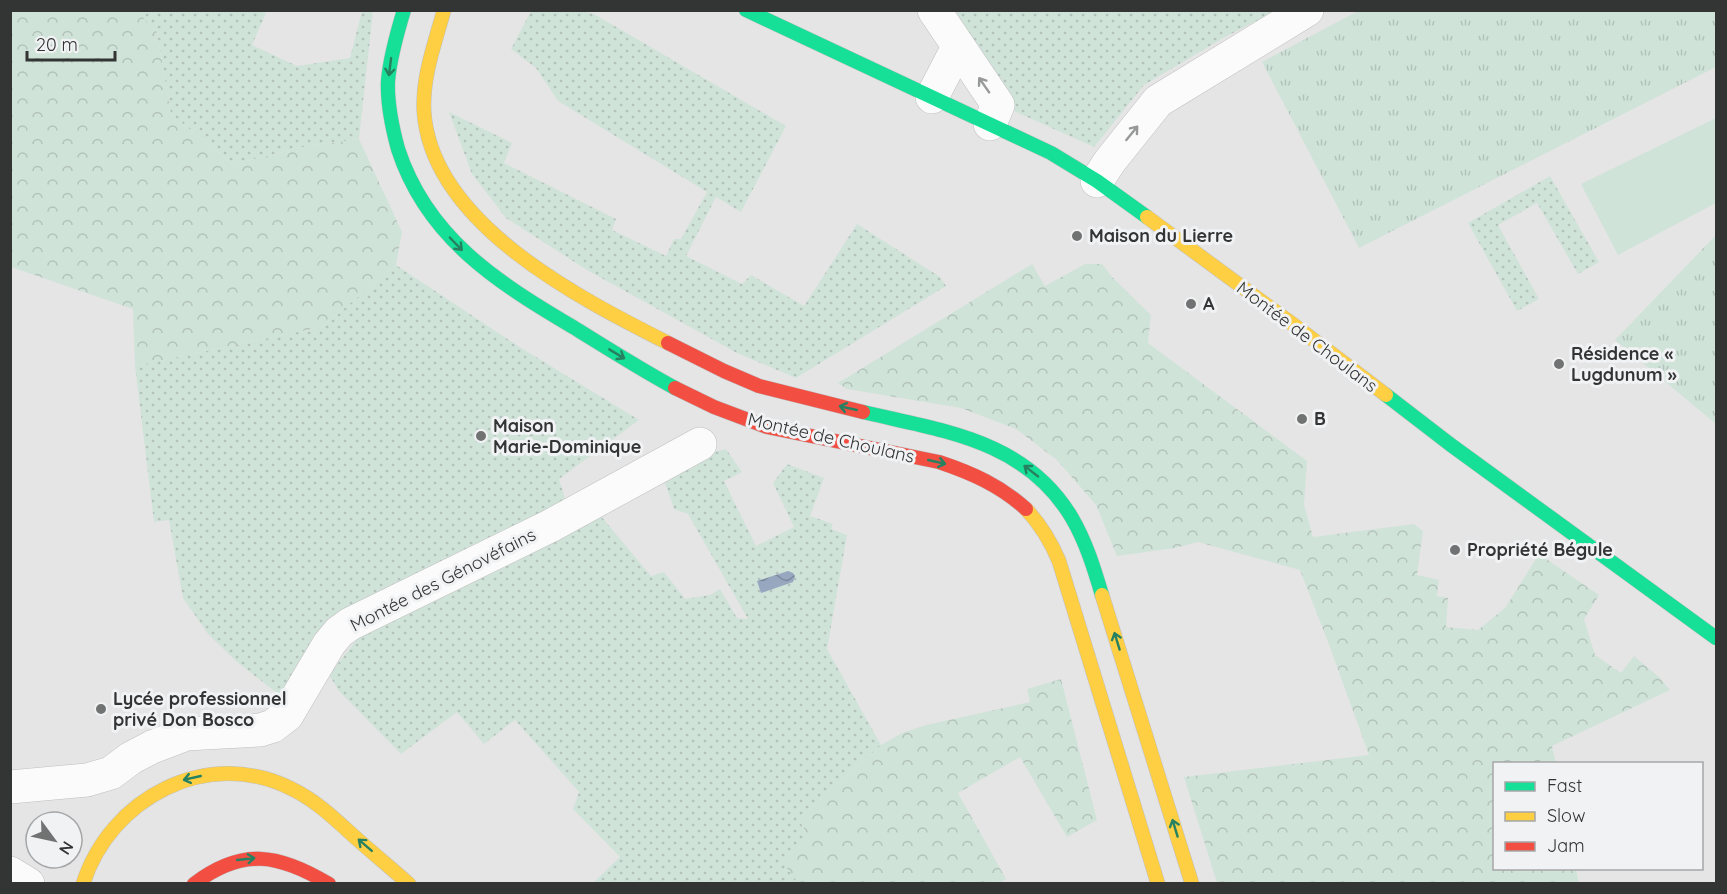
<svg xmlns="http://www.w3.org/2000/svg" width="1727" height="894" viewBox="0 0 1727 894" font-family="Quicksand,sans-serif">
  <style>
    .grass { fill: url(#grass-tufts) }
    .forest { fill: url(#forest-crowns) }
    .park { fill: #d0e3d9 }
    .garden { fill: url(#garden-dots) }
    .water { fill: url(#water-waves) }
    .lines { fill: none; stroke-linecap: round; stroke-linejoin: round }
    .street-casing { stroke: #bfbfc0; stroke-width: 34 }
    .fast-casing { stroke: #bfbfc0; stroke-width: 15 }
    .slow-casing { stroke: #bfbfc0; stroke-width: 15 }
    .jam-casing { stroke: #bfbfc0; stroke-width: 15 }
    .street { stroke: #fbfbfb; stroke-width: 33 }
    .fast { stroke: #16e098; stroke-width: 14 }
    .slow { stroke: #ffcf43; stroke-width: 14 }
    .jam { stroke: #f24e42; stroke-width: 14 }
    .oneway { stroke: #268161 }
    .oneway2 { stroke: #979898 }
    .poi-dot { fill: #717272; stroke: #f1f2f4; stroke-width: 2 }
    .labels { text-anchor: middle; stroke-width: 6; stroke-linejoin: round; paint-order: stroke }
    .poi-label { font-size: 18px; font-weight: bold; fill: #333434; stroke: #f1f2f4; text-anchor: start }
    .street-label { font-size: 18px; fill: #333434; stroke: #f1f2f4 }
  </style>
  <defs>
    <pattern id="grass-tufts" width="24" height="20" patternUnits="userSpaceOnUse" patternTransform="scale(1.5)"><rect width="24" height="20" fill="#d0e3d9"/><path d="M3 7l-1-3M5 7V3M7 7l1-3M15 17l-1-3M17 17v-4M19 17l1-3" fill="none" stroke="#b3c3bb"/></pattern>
    <pattern id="forest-crowns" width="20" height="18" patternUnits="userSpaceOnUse" patternTransform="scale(1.5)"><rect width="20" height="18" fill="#d0e3d9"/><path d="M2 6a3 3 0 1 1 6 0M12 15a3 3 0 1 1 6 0" fill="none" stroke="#b3c3bb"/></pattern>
    <pattern id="garden-dots" width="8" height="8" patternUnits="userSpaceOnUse" patternTransform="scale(1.5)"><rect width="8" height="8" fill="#d0e3d9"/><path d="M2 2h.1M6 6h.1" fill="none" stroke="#b3c3bb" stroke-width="1.8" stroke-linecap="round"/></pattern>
    <pattern id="water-waves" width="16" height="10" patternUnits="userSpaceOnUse" patternTransform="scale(1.5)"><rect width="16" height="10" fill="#97a7c0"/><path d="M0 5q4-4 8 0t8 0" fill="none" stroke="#7c899d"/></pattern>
  </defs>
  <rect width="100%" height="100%" fill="#e5e5e6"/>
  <g class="grass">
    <polygon points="1358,11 1716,11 1716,67 1359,248 1262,62"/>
    <polygon points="1716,235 1716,424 1615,340"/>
  </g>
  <g class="forest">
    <polygon points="11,11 137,11 157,32 171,114 233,164 307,146 359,139 402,232 396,265 322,327 135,366 133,309 11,267"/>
    <polygon points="1032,264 1045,286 1085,264 1102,264 1112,277 1151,315 1148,343 1307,461 1304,504 1313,537 1414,524 1423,531 1417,575 1439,580 1437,596 1448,598 1446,627 1478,630 1505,608 1539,554 1599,595 1584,619 1595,655 1621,673 1634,656 1659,677 1670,690 1552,746 1556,763 1494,764 1494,868 1576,869 1579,883 1217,883 1184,777 1369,755 1328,642 1300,570 1198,542 1175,548 1117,556 1096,505 1057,460 1016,429 961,408 847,389 838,383"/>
    <polygon points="1061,679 1097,820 1067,837 1020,757 958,793 1006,879 999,883 798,883 781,861 810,838 798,819 881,745 902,733 926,725 1030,702 1027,689"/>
  </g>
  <polygon class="park" points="1716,118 1716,203 1618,255 1581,184"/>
  <g class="garden">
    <polygon points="137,11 263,11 266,13 252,45 297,66 350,58 362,11 373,11 359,139 307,146 233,164 171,114 157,32"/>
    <polygon points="531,11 581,11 594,14 786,126 741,212 716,197 686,256 742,284 751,275 804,306 857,224 940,277 946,286 796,378 737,353 587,270 506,218 472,174 449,112 512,143 504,163 616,219 612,230 666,256 674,239 681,239 707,192 558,101 536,68 511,49"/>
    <polygon points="947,11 1276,11 1225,37 1144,85 1094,147 1005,107"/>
    <polygon points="1550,176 1599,262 1578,274 1537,203 1498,225 1539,299 1517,311 1468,223"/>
    <polygon points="396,265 518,346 639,420 559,479 567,505 438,568 281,696 237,662 208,634 183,598 169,520 154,522 135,366 322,327"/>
    <polygon points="726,449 742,472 724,481 756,546 794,527 773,483 787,464 824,478 810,516 833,524 831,529 847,535 827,649 881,745 798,819 810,838 782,861 798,883 593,883 620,857 573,809 579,792 515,720 484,744 457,712 401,754 339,691 329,675 362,633 600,515 651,576 664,572 685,599 710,595 720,589 737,618 748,619 688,514 674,509 664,480 700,455"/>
  </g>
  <polygon class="water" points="788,571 793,573 795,576 793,582 761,593 757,581"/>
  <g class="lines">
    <defs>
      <g id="street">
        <polyline points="934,10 998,105 990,124"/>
        <polyline points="932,97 958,47"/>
        <polyline points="1097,181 1110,161 1158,101 1307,10"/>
        <polyline points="10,787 87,780 111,773 131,758 152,747 186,734 260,730 273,726 287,715 329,644 339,632 350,624 550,526 700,444"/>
        <polyline points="10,873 28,884"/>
      </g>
      <g id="fast">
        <path d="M404,10C397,33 390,57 388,81C387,104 392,127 398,149C427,238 497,282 573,327C607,348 640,369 675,388"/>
        <polyline points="746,10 1051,153 1097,181 1147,217"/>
        <polyline points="1386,395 1451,445 1716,638"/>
        <path d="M863,412C943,431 1026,440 1072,518C1086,542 1094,568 1102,595"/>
      </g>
      <g id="slow">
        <path d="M444,10C435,43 422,77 424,112C432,224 581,299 668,343"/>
        <polyline points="1147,217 1302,331 1386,395"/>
        <path d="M1026,509C1040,524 1051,542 1059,561L1158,884"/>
        <polyline points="1102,595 1192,884"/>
        <path d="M83,884C110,798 208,746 292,789C317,801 337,821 357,839C374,854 392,869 409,884"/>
      </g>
      <g id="jam">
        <polyline points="668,343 724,371 759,386 863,412"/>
        <path d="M675,388L714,407L767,427L939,462C972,473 1001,486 1026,509"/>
        <path d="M194,884C243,847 279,854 329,884"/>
      </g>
    </defs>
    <use href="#street" class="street-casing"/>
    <use href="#fast" class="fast-casing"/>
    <use href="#slow" class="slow-casing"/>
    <use href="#jam" class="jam-casing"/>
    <use href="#street" class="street"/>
    <use href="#fast" class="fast"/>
    <use href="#slow" class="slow"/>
    <use href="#jam" class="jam"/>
  </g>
  <defs><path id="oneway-shaft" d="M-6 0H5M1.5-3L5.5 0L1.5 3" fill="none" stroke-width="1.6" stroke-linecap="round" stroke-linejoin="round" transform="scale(1.5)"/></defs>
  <g class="oneway">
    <use href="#oneway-shaft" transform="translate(390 67) rotate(97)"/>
    <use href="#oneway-shaft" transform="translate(456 244) rotate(46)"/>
    <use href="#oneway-shaft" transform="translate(617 354) rotate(31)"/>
    <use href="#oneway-shaft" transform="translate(848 408) rotate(-167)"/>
    <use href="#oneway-shaft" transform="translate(937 462) rotate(13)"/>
    <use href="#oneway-shaft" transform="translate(1031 471) rotate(-142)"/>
    <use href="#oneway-shaft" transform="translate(1117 641) rotate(-107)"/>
    <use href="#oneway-shaft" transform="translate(192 778) rotate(167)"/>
    <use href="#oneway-shaft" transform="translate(1175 828) rotate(-107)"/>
    <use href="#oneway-shaft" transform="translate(365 845) rotate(-139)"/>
    <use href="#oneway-shaft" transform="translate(246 859) rotate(-6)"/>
  </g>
  <g class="oneway2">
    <use href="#oneway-shaft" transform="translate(984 85) rotate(-125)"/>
    <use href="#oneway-shaft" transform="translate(1132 133) rotate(-51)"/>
  </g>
  <g class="poi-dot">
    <circle cx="1077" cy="236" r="6"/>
    <circle cx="1191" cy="304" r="6"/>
    <circle cx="1559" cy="364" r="6"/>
    <circle cx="1302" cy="419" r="6"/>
    <circle cx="481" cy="436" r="6"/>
    <circle cx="1455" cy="550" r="6"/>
    <circle cx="101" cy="709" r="6"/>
  </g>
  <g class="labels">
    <g class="poi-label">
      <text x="1089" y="242">Maison du Lierre</text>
      <text x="1203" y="310">A</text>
      <text x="1571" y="360">Résidence «<tspan x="1571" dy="21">Lugdunum »</tspan></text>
      <text x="1314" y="425">B</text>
      <text x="493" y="432">Maison<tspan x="493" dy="21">Marie-Dominique</tspan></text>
      <text x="1467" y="556">Propriété Bégule</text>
      <text x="113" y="705">Lycée professionnel<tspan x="113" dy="21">privé Don Bosco</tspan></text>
    </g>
    <g class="street-label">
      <text transform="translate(1307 337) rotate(37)" y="6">Montée de Choulans</text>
      <text transform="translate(831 438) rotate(13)" y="6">Montée de Choulans</text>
      <text transform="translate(443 580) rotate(-27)" y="6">Montée des Génovéfains</text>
    </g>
  </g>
  <rect width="1727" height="894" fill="none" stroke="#333434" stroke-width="24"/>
  <rect x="1493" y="762" width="210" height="108" fill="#f1f2f4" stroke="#a5a6a7" stroke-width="1.5"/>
  <rect x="1505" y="782" width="30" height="9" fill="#16e098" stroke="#a5a6a7" stroke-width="1.5"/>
  <text x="1547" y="792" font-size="18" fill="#333434">Fast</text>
  <rect x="1505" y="812" width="30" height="9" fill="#ffcf43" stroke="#a5a6a7" stroke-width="1.5"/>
  <text x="1547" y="822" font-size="18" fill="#333434">Slow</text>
  <rect x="1505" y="842" width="30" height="9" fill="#f24e42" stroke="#a5a6a7" stroke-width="1.5"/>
  <text x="1547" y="852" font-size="18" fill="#333434">Jam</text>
  <g transform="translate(54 840) rotate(123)"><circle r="28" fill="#f1f2f4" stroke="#a5a6a7" stroke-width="1.5"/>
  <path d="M0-4.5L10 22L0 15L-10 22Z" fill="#717272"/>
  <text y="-9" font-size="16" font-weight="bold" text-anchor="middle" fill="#333434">N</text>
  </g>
  <path d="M27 51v9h88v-9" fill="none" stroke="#333434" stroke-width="3"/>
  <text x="36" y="51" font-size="18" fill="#333434" stroke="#f1f2f4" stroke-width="4.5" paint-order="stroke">20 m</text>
</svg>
